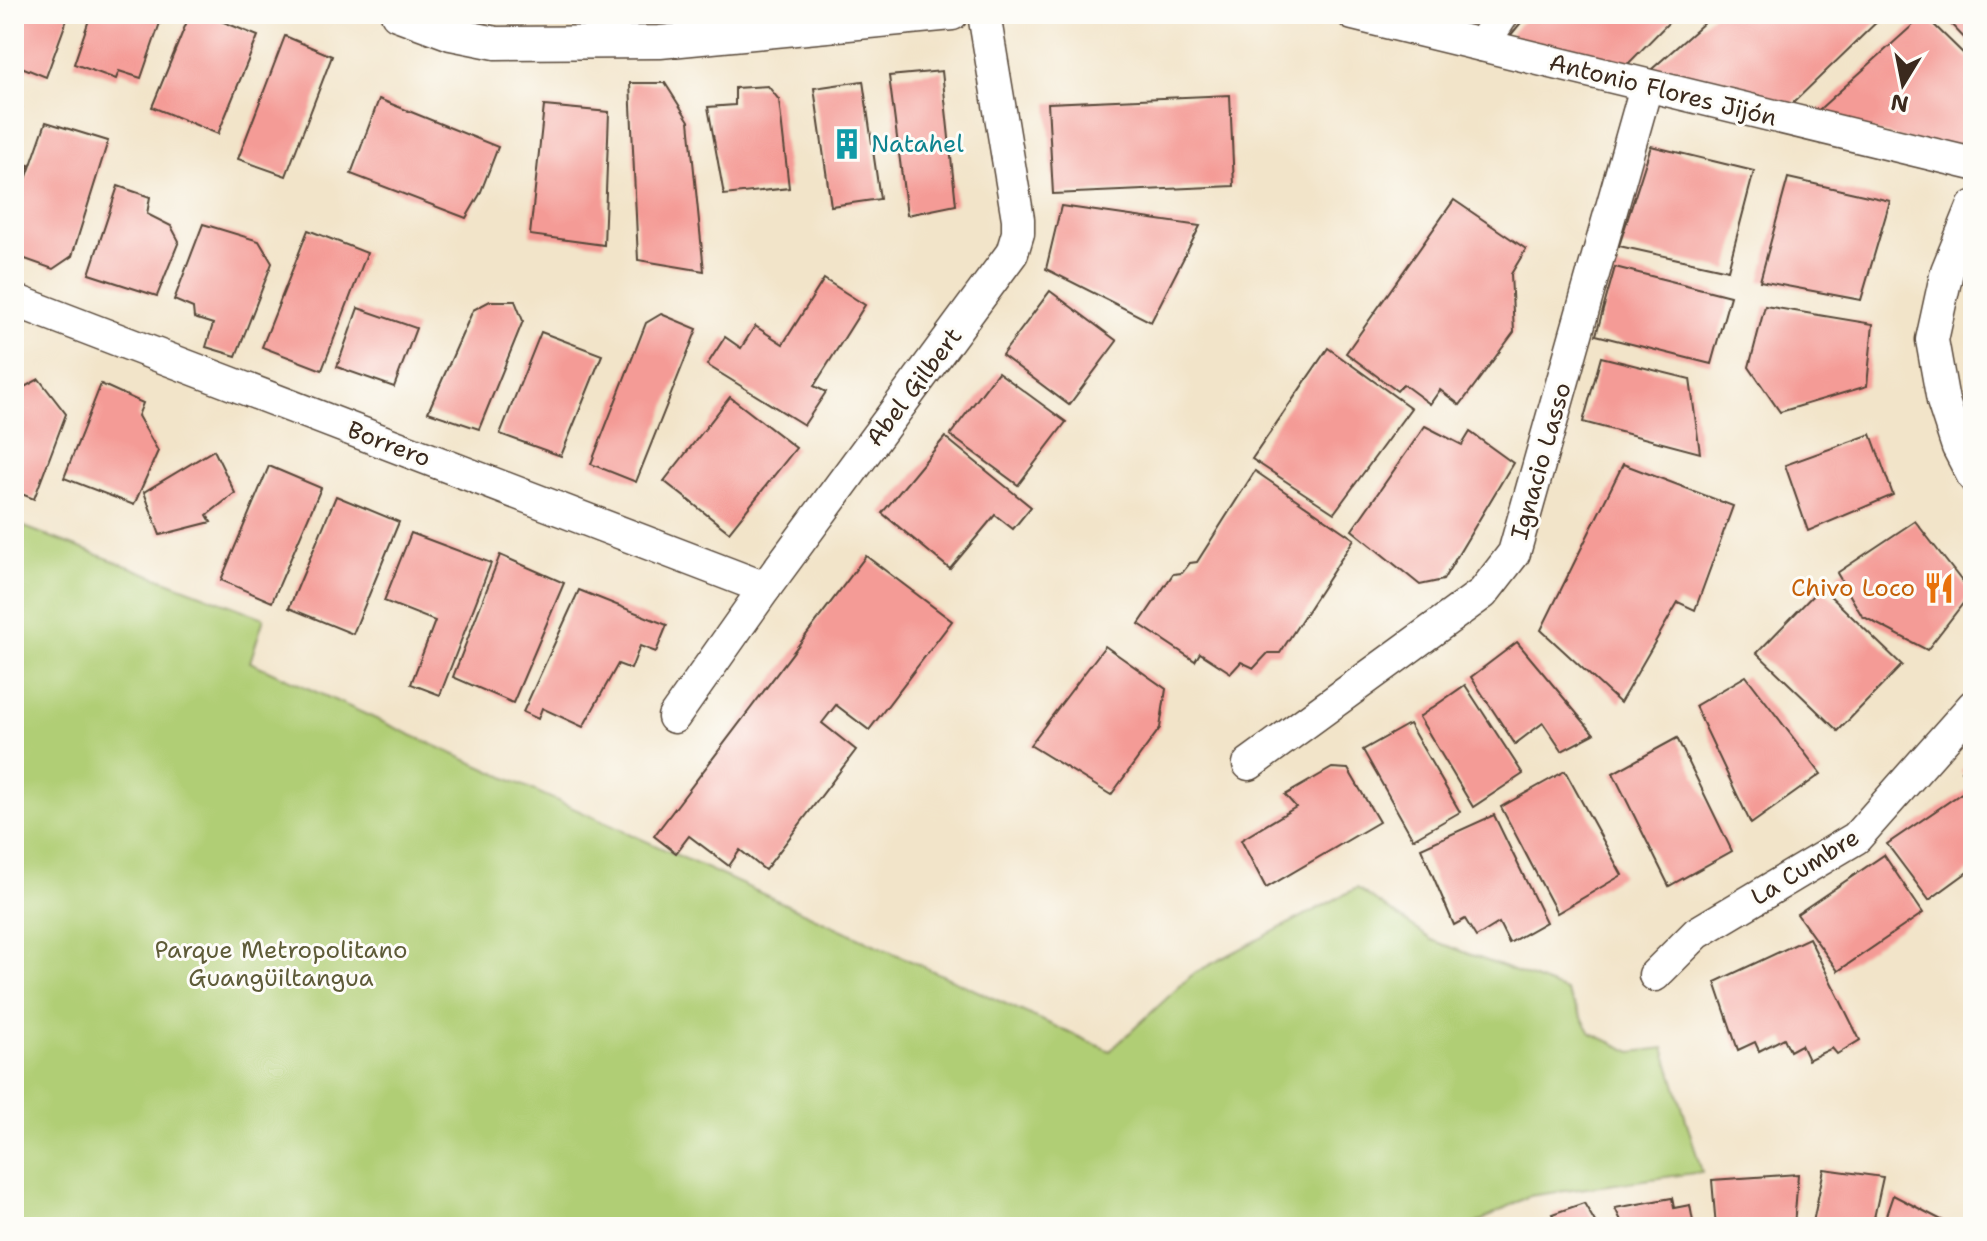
<svg xmlns="http://www.w3.org/2000/svg" width="1987" height="1241" viewBox="0 0 1987 1241" font-family="'Shantell Sans',sans-serif">
  <style>
    .green { fill: #b0ce75; stroke: #767c4a; stroke-width: 2 }
    .building { fill: #f49b96 }
    .lines { fill: none; stroke-linecap: round; stroke-linejoin: round }
    .street-casing { stroke: #564638; stroke-width: 35 }
    .street { stroke: #fff; stroke-width: 32 }
    .labels { text-anchor: middle; stroke-width: 6; stroke-linejoin: round; paint-order: stroke }
    .street-label { font-size: 24px; fill: #3b2a1e; stroke: #fdfcf7 }
    .culture-label { font-size: 24px; fill: #0d838f; stroke: #fdfcf7; text-anchor: start }
    .food-label { font-size: 24px; fill: #c56008; stroke: #fdfcf7; text-anchor: end }
    .park-label { font-size: 24px; fill: #5e5b38; stroke: #fdfcf7 }
  </style>
  <rect width="100%" height="100%" fill="#fdfcf7"/>
  <filter id="ink" filterUnits="userSpaceOnUse"><feTurbulence type="fractalNoise" baseFrequency=".0125" numOctaves="2"/><feDisplacementMap in="SourceGraphic" scale="16" xChannelSelector="R" yChannelSelector="G"/><feConvolveMatrix kernelMatrix="1 2 1 2 8 2 1 2 1" color-interpolation-filters="sRGB"/></filter>
  <filter id="wash" filterUnits="userSpaceOnUse"><feTurbulence type="fractalNoise" baseFrequency=".006" numOctaves="4" result="noise"/><feDisplacementMap in="SourceGraphic" scale="32" xChannelSelector="R" yChannelSelector="G"/><feGaussianBlur stdDeviation="1.8" result="paint"/><feColorMatrix in="noise" values="0 0 0 0 0 0 0 0 0 0 0 0 0 0 0 0 0 1.4 0 .05"/><feComposite in="paint" operator="in"/></filter>
  <g filter="url(#wash)">
    <rect width="100%" height="100%" fill="#f2e4c9"/>
    <polygon class="green" points="14,523 264,618 250,662 1110,1051 1194,973 1357,888 1432,940 1566,991 1591,1033 1632,1052 1664,1048 1702,1172 1529,1196 1469,1227 14,1227"/>
    <g id="blocks">
      <g class="building">
        <polygon points="14,14 69,14 46,77 14,64"/>
        <polygon points="91,14 163,14 141,78 119,71 116,79 74,64"/>
        <polygon points="190,14 204,14 258,36 218,134 152,107"/>
        <polygon points="1528,14 1677,14 1625,67 1510,36"/>
        <polygon points="1714,14 1885,14 1790,106 1643,77"/>
        <polygon points="1941,14 1973,14 1973,47"/>
        <polygon points="1924,15 1973,63 1973,146 1966,154 1812,116"/>
        <polygon points="285,36 332,56 286,176 238,159"/>
        <polygon points="942,71 956,205 907,215 889,76"/>
        <polygon points="863,81 880,199 831,206 814,88"/>
        <polygon points="630,83 665,83 689,121 704,271 638,260"/>
        <polygon points="768,86 779,100 789,188 724,195 708,107 735,105 735,88"/>
        <polygon points="1230,95 1234,186 1053,194 1048,103"/>
        <polygon points="379,99 498,147 480,194 466,218 351,174"/>
        <polygon points="14,105 22,108 15,133 14,133"/>
        <polygon points="544,106 609,112 604,245 530,235"/>
        <polygon points="46,122 108,141 72,256 53,269 14,255 14,214"/>
        <polygon points="1651,146 1754,171 1728,270 1619,246"/>
        <polygon points="14,160 29,165 14,205"/>
        <polygon points="1788,178 1890,201 1861,300 1760,281"/>
        <polygon points="118,186 150,197 147,214 171,226 179,241 157,296 89,274"/>
        <polygon points="1454,200 1526,249 1511,274 1514,332 1460,405 1440,390 1430,404 1403,384 1397,391 1346,353"/>
        <polygon points="1061,206 1200,226 1151,322 1046,269"/>
        <polygon points="203,224 259,241 272,263 236,356 206,347 213,324 194,318 193,308 174,300"/>
        <polygon points="308,230 367,253 322,370 262,347"/>
        <polygon points="1615,267 1730,296 1711,364 1596,335"/>
        <polygon points="824,279 865,305 814,386 826,392 804,425 707,365 725,337 741,348 755,326 783,344"/>
        <polygon points="1050,291 1117,341 1069,405 1002,355"/>
        <polygon points="490,301 515,301 523,321 479,429 428,412 473,310"/>
        <polygon points="1765,306 1873,324 1867,386 1780,412 1749,367"/>
        <polygon points="358,308 416,328 394,387 337,367"/>
        <polygon points="661,314 697,329 636,482 591,464 646,323"/>
        <polygon points="541,332 602,355 561,456 500,434"/>
        <polygon points="1328,348 1411,408 1334,513 1252,459"/>
        <polygon points="1601,357 1690,379 1700,453 1583,422"/>
        <polygon points="998,372 1066,422 1018,485 950,435"/>
        <polygon points="39,379 66,414 34,499 14,491 14,388 17,391"/>
        <polygon points="101,384 143,403 138,416 158,451 134,505 64,478"/>
        <polygon points="730,397 796,448 729,532 664,481"/>
        <polygon points="1425,426 1462,445 1470,432 1513,463 1443,580 1420,585 1352,530"/>
        <polygon points="1871,434 1893,495 1808,531 1785,465"/>
        <polygon points="945,437 1031,507 1013,529 995,515 950,569 882,513"/>
        <polygon points="214,450 235,493 207,515 211,522 160,535 144,492"/>
        <polygon points="1623,464 1733,506 1695,610 1678,602 1620,703 1541,630"/>
        <polygon points="269,466 321,488 272,602 221,580"/>
        <polygon points="1255,471 1354,539 1280,653 1268,653 1254,668 1241,662 1231,673 1200,653 1195,661 1139,624 1173,574 1182,573 1190,563 1197,562"/>
        <polygon points="336,496 399,522 353,634 289,608"/>
        <polygon points="1915,521 1971,593 1927,650 1862,616 1837,573"/>
        <polygon points="411,533 491,563 440,695 411,684 435,621 384,601"/>
        <polygon points="500,555 564,583 513,703 453,677"/>
        <polygon points="866,556 952,621 869,730 836,705 822,723 856,750 765,870 740,850 729,866 689,836 676,853 654,836"/>
        <polygon points="1821,587 1902,665 1838,731 1757,653"/>
        <polygon points="579,590 667,625 656,652 640,646 631,669 618,664 583,727 542,708 538,719 523,712"/>
        <polygon points="1517,642 1594,734 1562,751 1543,723 1515,744 1471,677"/>
        <polygon points="1105,646 1166,689 1160,728 1111,795 1030,745"/>
        <polygon points="1746,676 1821,774 1751,824 1695,706"/>
        <polygon points="1465,685 1523,774 1473,807 1419,717"/>
        <polygon points="1409,724 1460,812 1413,839 1363,750"/>
        <polygon points="1677,738 1732,851 1669,886 1613,773"/>
        <polygon points="1973,757 1973,781 1961,771"/>
        <polygon points="1332,768 1348,769 1379,822 1266,888 1241,840 1296,807 1285,795"/>
        <polygon points="1565,771 1622,875 1557,913 1501,807"/>
        <polygon points="1969,788 1973,791 1973,868 1929,900 1887,844"/>
        <polygon points="1494,815 1546,922 1509,943 1499,923 1476,937 1465,919 1454,925 1421,848"/>
        <polygon points="1884,855 1923,913 1838,971 1797,914"/>
        <polygon points="1809,938 1860,1040 1837,1054 1832,1048 1808,1060 1801,1045 1790,1051 1784,1038 1759,1051 1755,1042 1738,1050 1715,982"/>
        <polygon points="1824,1169 1883,1177 1872,1227 1812,1227"/>
        <polygon points="1798,1174 1794,1227 1716,1227 1712,1180"/>
        <polygon points="1893,1195 1955,1227 1882,1227"/>
        <polygon points="1672,1198 1674,1208 1690,1205 1694,1227 1624,1227 1615,1208"/>
        <polygon points="1584,1203 1598,1227 1560,1227 1552,1214"/>
      </g>
    </g>
  </g>
  <g filter="url(#ink)">
    <use href="#blocks" fill-opacity="0" stroke="#564638" stroke-width="2"/>
    <g class="lines">
      <defs>
        <g id="street">
          <polyline points="397,14 451,34 496,43 660,42 952,14"/>
          <polyline points="1353,14 1973,164"/>
          <polyline points="1482,45 1503,14"/>
          <polyline points="1973,207 1947,271 1932,340 1943,401 1958,447 1973,476"/>
          <polyline points="14,300 765,588"/>
          <polyline points="674,717 765,588 1012,253 1018,233 1018,219 984,14"/>
          <polyline points="1249,764 1483,593 1514,553 1646,87"/>
          <polyline points="1655,975 1697,933 1856,838 1973,706"/>
        </g>
      </defs>
      <use href="#street" class="street-casing"/>
      <use href="#street" class="street"/>
    </g>
  </g>
  <defs>
    <symbol id="building-bare" viewBox="-9 -9 18 18"><path d="M-4-6H4V6H1V3H-1V6H-4ZM-2.5-4.3h1.7v1.8h-1.7ZM.8-4.3h1.7v1.8H.8ZM-2.5-1h1.7V.8h-1.7ZM.8-1h1.7V.8H.8Z" fill="#0f9aa8" stroke="#fdfcf7" stroke-width="2.5" paint-order="stroke"/></symbol>
    <symbol id="restaurant-bare" viewBox="-9 -9 18 18"><path d="M-5-6h1v4h1v-4h1v4h1v-4h1v5L-1.5 .5V6h-2V.5L-5-1ZM5-6V6H3V1.5H1.5Q1.5-4 5-6Z" fill="#e8710a" stroke="#fdfcf7" stroke-width="2.5" paint-order="stroke"/></symbol>
  </defs>
  <g fill-rule="evenodd">
    <use href="#building-bare" x="825" y="122" width="44" height="44"/>
    <use href="#restaurant-bare" x="1917" y="566" width="44" height="44"/>
  </g>
  <g class="labels">
    <g class="street-label">
      <text transform="translate(1663 90) rotate(14)" y="8">Antonio Flores Jijón</text>
      <text transform="translate(914 387) rotate(-53)" y="8">Abel Gilbert</text>
      <text transform="translate(389 444) rotate(21)" y="8">Borrero</text>
      <text transform="translate(1541 461) rotate(-74)" y="8">Ignacio Lasso</text>
      <text transform="translate(1805 867) rotate(-32)" y="8">La Cumbre</text>
    </g>
    <g class="culture-label">
      <text x="871" y="152">Natahel</text>
    </g>
    <g class="food-label">
      <text x="1915" y="596">Chivo Loco</text>
    </g>
    <g class="park-label">
      <text x="281" y="958">Parque Metropolitano<tspan x="281" dy="28">Guangüiltangua</tspan></text>
    </g>
  </g>
  <rect width="1987" height="1241" fill="none" stroke="#fdfcf7" stroke-width="48"/>
  <g transform="translate(1903 84) rotate(190)" stroke="#fdfcf7" stroke-width="6" paint-order="stroke">
  <path d="M0-6L14 30L0 20L-14 30Z" fill="#3b2a1e"/>
  <text y="-12" font-size="22" font-weight="bold" text-anchor="middle" fill="#3b2a1e">N</text>
  </g>
</svg>
